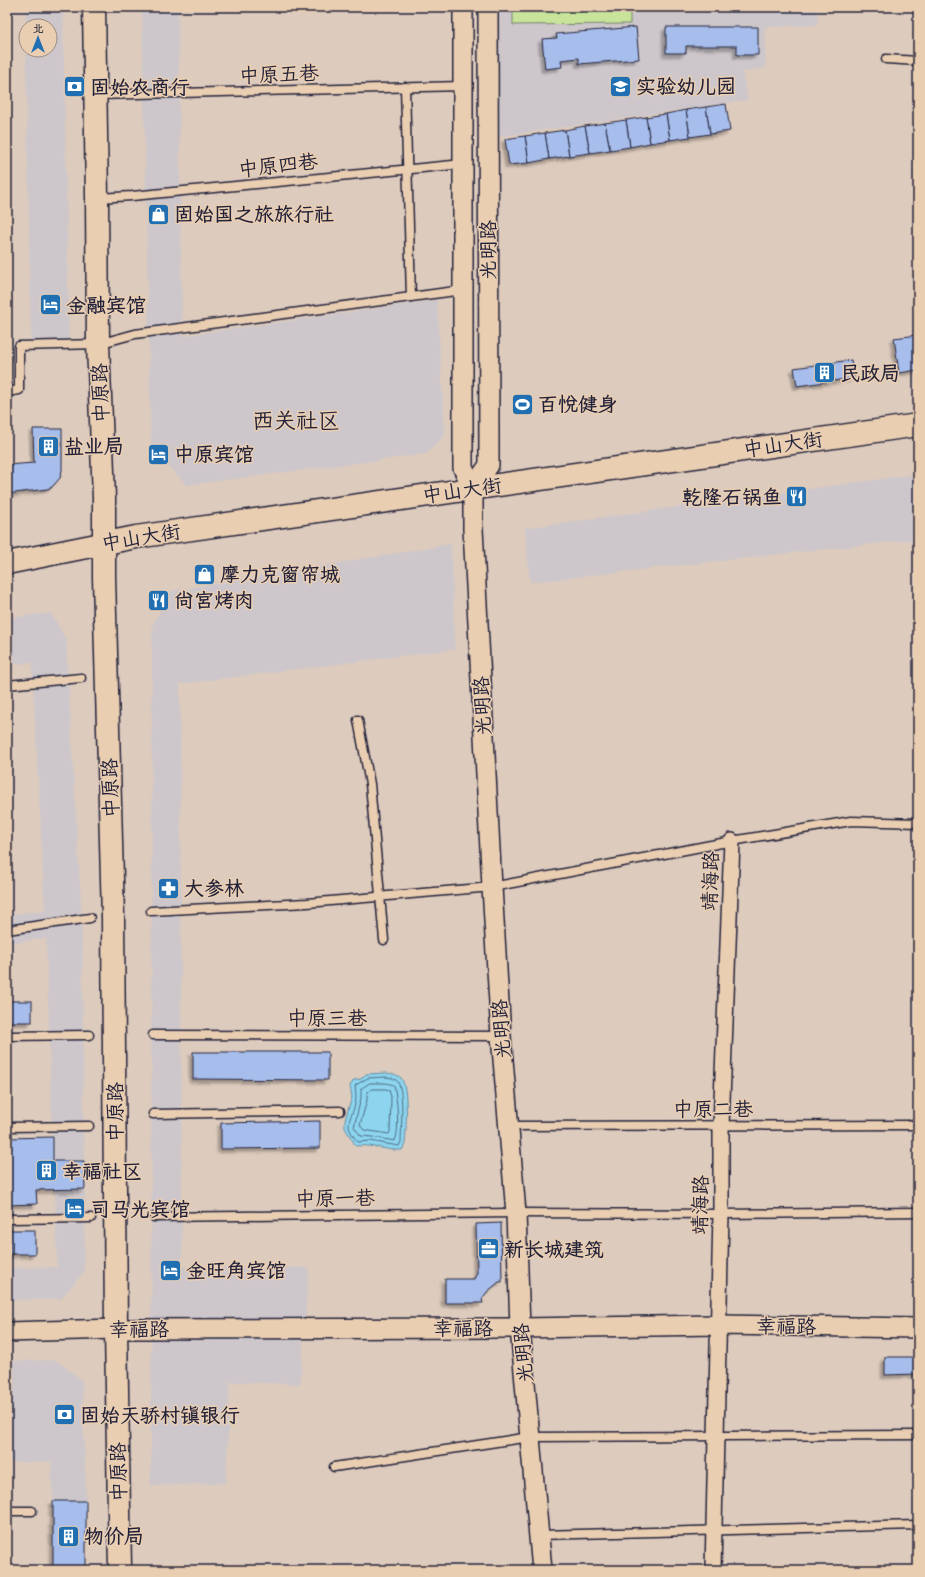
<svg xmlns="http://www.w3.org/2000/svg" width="925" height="1577" viewBox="0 0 925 1577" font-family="Caveat,'LXGW WenKai TC',sans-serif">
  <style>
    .built { fill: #cdc7cb }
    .green { fill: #c8e49b; stroke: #75836b }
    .water { fill: #8dd5ee; stroke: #628da6 }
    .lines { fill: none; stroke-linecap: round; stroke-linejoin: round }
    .shore { stroke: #4d6a83; stroke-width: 1 }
    .building { fill: #a7beec; stroke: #22223b; filter: url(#shadow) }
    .service-casing { stroke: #22223b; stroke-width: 11 }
    .minor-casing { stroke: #22223b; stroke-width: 18 }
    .tertiary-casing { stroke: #22223b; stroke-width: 22 }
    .secondary-casing { stroke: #22223b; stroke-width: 25 }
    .service { stroke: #eaceb1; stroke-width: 8 }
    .minor { stroke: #eaceb1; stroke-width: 15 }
    .tertiary { stroke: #eaceb1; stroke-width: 19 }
    .secondary { stroke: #eaceb1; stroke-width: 22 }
    .labels { text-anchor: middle; stroke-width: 3; stroke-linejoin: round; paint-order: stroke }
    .street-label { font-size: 20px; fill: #22223b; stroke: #eaceb1 }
    .poi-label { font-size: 20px; font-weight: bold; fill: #22223b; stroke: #eaceb1; text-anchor: start }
    .quarter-label { font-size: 22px; fill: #22223b; stroke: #eaceb1 }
  </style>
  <defs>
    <filter id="shadow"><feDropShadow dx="-3.5" dy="3.5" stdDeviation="1" flood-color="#0004"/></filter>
  </defs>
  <rect width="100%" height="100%" fill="#ddcbbd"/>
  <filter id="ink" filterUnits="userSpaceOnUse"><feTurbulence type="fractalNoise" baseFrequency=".025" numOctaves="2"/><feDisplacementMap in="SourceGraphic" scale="8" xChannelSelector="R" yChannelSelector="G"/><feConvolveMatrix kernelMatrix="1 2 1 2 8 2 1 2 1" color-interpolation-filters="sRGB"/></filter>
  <g filter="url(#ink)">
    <g class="built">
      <polygon points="26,7 63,7 69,341 31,342 26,50 50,50 50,26 26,26 26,36"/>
      <polygon points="142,7 178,7 182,336 437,300 445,435 426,454 187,485 151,449"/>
      <polygon points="496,7 817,7 818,25 765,27 766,68 742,72 748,100 496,137"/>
      <polygon points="918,474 918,539 530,582 525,528"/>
      <polygon points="451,544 455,649 180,684 182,1267 309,1268 300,1384 230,1382 226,1483 151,1486 152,626 171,591"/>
      <polygon points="51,613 66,639 82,919 84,1161 53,1161 46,938 7,944 7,915 45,910 32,662 7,666 7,618"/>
      <polygon points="85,1189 84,1272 61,1299 7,1300 7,1268 57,1267 55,1190"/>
      <polygon points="55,1360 82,1380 86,1501 53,1501 51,1462 7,1462 7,1361"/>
    </g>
    <polygon class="green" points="513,7 630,7 630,24 513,25"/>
    <path class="water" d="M386,1073C392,1074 397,1074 401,1078C409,1088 406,1130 405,1144L402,1150C387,1151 372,1144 356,1146L345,1128V1120L352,1097L350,1086L354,1080L361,1079L366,1074Z"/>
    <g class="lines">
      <g class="shore">
        <path d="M368,1078C376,1078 390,1075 396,1080C405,1086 401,1131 401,1142L399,1146L370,1141L358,1142C339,1121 356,1117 356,1096C356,1093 355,1089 355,1086Z"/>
        <path d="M370,1083H386L394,1085C397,1097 400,1130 395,1141L372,1137L361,1136L354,1127L361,1098V1089Z"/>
        <polygon points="372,1089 386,1089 389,1090 391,1097 390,1132 389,1134 364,1130 360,1125 367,1100 367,1093"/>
      </g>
    </g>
    <g class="building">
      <polygon points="636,27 639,59 579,64 579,58 561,60 562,67 545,69 542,39 557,38 556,34"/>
      <polygon points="666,27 758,27 758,55 737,55 737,46 686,46 686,53 666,53"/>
      <polygon points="726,104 730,131 710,134 706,107"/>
      <polygon points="706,107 710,134 690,137 686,110"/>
      <polygon points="686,110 690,137 670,140 666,114"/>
      <polygon points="666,114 670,140 650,143 646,117"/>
      <polygon points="646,117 650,143 630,147 626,120"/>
      <polygon points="626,120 630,147 610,150 605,123"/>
      <polygon points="605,123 610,150 590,153 585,126"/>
      <polygon points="585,126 590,153 569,156 565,130"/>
      <polygon points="565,130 569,156 549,159 545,133"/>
      <polygon points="545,133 549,159 529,163 525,136"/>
      <polygon points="525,136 529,163 509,165 505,139"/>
      <polygon points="918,335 918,370 899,373 894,338"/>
      <polygon points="851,360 854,378 797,386 794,368"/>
      <polygon points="33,429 62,429 62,470 60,478 52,487 47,489 7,494 7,465 34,463"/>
      <rect x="7" y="1001" width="25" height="21"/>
      <polygon points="193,1052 328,1052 328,1080 193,1079"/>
      <polygon points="320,1121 320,1148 221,1149 221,1123"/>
      <polygon points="53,1137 53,1161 84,1161 85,1189 36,1190 37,1204 7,1205 7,1138"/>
      <polygon points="501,1223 502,1282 499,1282 487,1292 482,1299 483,1303 445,1303 445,1279 474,1279 477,1273 476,1224"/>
      <rect x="7" y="1230" width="3" height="24"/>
      <rect x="10" y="1230" width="25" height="24"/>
      <polygon points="885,1357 918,1357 918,1374 885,1375"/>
      <rect x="53" y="1501" width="33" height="69"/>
    </g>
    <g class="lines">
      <defs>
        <g id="service">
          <polyline points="886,59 918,61"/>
          <polyline points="405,87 411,297"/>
          <polyline points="96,95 463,86"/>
          <polyline points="98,198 132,196 463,164"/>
          <polyline points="7,392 19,390 19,346 98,344 135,334 463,290"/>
          <polyline points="7,685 81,678"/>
          <polyline points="358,720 370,784 384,940"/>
          <polyline points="151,911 307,903 492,887 732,841 851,821 918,823"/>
          <polyline points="7,930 90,918"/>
          <polyline points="153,1035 501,1036"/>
          <polyline points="7,1036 89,1035"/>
          <polyline points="153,1114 340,1111"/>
          <polyline points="508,1126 918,1125"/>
          <polyline points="7,1127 89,1126"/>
          <polyline points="154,1217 516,1213 721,1214 918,1212"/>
          <polyline points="7,1219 91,1218"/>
          <polyline points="334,1467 530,1437 918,1435"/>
          <polyline points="7,1511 32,1511"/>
          <polyline points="539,1535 918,1525"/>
        </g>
        <polyline id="minor" points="713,1570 721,1214 721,1126 732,841"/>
        <g id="tertiary">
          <polyline points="463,7 463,468 473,488 473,529 492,887 501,1036 516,1213 520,1328 542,1570"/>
          <polyline points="473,488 489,465 488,7"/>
          <polyline points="7,1332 116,1329 520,1328 718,1325 918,1328"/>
        </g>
        <g id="secondary">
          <polyline points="94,7 97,198 98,344 104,498 104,577 113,917 116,1329 120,1570"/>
          <polyline points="7,563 136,537 918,425"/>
        </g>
      </defs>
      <use href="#service" class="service-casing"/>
      <use href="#minor" class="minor-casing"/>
      <use href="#tertiary" class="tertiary-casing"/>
      <use href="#secondary" class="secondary-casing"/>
      <use href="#service" class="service"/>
      <use href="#minor" class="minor"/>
      <use href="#tertiary" class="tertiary"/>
      <use href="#secondary" class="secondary"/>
    </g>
  </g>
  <defs>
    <symbol id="school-square" viewBox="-11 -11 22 22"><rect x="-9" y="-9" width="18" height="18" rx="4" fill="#1f6fb2" stroke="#eaceb1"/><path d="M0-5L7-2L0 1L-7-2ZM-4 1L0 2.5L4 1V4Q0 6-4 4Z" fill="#fff"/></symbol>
    <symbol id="bank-square" viewBox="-11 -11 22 22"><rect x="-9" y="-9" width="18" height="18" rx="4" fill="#1f6fb2" stroke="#eaceb1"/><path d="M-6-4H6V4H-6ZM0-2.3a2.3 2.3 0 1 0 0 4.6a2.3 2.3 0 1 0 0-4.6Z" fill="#fff"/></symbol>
    <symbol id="shop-square" viewBox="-11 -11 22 22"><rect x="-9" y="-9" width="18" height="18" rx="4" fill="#1f6fb2" stroke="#eaceb1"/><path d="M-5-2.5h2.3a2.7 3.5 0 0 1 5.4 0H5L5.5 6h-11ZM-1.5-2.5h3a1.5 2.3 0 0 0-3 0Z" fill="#fff"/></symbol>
    <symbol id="hotel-square" viewBox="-11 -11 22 22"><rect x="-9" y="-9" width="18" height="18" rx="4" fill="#1f6fb2" stroke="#eaceb1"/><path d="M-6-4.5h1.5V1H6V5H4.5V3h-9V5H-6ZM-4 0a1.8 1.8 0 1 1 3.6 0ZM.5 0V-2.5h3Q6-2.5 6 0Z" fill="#fff"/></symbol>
    <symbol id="building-square" viewBox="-11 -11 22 22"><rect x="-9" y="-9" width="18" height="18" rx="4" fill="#1f6fb2" stroke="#eaceb1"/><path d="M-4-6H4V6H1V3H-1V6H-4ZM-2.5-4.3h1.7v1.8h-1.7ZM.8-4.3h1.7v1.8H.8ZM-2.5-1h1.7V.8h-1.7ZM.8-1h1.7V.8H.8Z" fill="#fff"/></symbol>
    <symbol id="stadium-square" viewBox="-11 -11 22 22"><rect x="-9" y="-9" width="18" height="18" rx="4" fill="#1f6fb2" stroke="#eaceb1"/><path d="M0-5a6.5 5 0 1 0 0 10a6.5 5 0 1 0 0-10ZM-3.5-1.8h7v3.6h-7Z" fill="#fff"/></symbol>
    <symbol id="restaurant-square" viewBox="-11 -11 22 22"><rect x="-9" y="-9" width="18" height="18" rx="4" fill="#1f6fb2" stroke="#eaceb1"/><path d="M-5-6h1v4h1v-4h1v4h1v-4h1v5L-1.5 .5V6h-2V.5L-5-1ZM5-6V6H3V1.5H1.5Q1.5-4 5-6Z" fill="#fff"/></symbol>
    <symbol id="pharmacy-square" viewBox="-11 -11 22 22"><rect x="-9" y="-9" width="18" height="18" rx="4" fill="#1f6fb2" stroke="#eaceb1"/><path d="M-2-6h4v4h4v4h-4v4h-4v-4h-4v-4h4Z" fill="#fff"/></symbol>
    <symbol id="office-square" viewBox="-11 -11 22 22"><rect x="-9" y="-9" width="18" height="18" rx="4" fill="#1f6fb2" stroke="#eaceb1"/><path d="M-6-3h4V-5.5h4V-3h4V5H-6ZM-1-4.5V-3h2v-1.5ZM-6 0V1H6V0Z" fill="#fff"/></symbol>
  </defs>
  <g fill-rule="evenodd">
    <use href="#school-square" x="608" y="74" width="25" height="25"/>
    <use href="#bank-square" x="62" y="74" width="25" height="25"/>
    <use href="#shop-square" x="146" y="202" width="25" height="25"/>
    <use href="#hotel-square" x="38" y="292" width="25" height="25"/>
    <use href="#building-square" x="812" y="360" width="25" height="25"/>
    <use href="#stadium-square" x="510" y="392" width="25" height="25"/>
    <use href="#building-square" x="36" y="434" width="25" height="25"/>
    <use href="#hotel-square" x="146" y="442" width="25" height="25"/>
    <use href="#restaurant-square" x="784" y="484" width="25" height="25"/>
    <use href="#shop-square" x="192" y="562" width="25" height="25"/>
    <use href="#restaurant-square" x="146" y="588" width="25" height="25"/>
    <use href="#pharmacy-square" x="156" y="876" width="25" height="25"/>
    <use href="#building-square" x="34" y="1158" width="25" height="25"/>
    <use href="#hotel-square" x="62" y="1196" width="25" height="25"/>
    <use href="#office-square" x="476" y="1236" width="25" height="25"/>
    <use href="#hotel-square" x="158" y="1258" width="25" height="25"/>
    <use href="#bank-square" x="52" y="1402" width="25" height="25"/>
    <use href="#building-square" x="56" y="1524" width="25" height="25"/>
  </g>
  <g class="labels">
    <g class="street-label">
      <text transform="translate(279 74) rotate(-2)" y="7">中原五巷</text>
      <text transform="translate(278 165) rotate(-6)" y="7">中原四巷</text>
      <text transform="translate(488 250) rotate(-90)" y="7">光明路</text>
      <text transform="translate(100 393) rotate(-92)" y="7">中原路</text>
      <text transform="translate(783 444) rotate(-8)" y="7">中山大街</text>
      <text transform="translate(462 490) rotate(-8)" y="7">中山大街</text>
      <text transform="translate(141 537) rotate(-9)" y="7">中山大街</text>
      <text transform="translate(482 706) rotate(-93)" y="7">光明路</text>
      <text transform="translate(110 788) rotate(-92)" y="7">中原路</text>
      <text transform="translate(710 881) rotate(-88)" y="7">靖海路</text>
      <text x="327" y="1025">中原三巷</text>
      <text transform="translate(501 1029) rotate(-94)" y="7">光明路</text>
      <text x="713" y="1116">中原二巷</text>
      <text transform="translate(115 1112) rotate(-90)" y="7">中原路</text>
      <text transform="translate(335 1198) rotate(-1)" y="7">中原一巷</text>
      <text transform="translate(700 1205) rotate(-89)" y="7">靖海路</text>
      <text transform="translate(786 1326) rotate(1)" y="7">幸福路</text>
      <text x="463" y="1335">幸福路</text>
      <text x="139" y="1336">幸福路</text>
      <text transform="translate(523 1353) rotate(-95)" y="7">光明路</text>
      <text transform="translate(118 1472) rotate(-91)" y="7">中原路</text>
    </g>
    <g class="poi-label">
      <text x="636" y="93">实验幼儿园</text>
      <text x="90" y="94">固始农商行</text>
      <text x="174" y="221">固始国之旅旅行社</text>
      <text x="66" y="312">金融宾馆</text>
      <text x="840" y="380">民政局</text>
      <text x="538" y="411">百悦健身</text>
      <text x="64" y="453">盐业局</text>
      <text x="174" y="461">中原宾馆</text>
      <text x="782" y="504" text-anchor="end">乾隆石锅鱼</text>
      <text x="220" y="581">摩力克窗帘城</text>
      <text x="174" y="607">尚宫烤肉</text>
      <text x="184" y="895">大参林</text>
      <text x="62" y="1178">幸福社区</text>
      <text x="90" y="1216">司马光宾馆</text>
      <text x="504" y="1256">新长城建筑</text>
      <text x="186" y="1277">金旺角宾馆</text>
      <text x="80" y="1422">固始天骄村镇银行</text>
      <text x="84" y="1543">物价局</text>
    </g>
    <g class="quarter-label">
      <text x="296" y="428">西关社区</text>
    </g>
  </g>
  <rect width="925" height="1577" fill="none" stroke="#eaceb1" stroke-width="24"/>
  <rect x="12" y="12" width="901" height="1553" fill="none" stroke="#22223b" stroke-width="1.5" filter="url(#ink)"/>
  <g transform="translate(38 38)"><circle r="19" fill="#eaceb1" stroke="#9a8982"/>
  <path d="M0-3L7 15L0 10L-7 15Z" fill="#1f6fb2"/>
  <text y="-6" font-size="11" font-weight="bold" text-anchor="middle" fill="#22223b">北</text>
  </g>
</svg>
